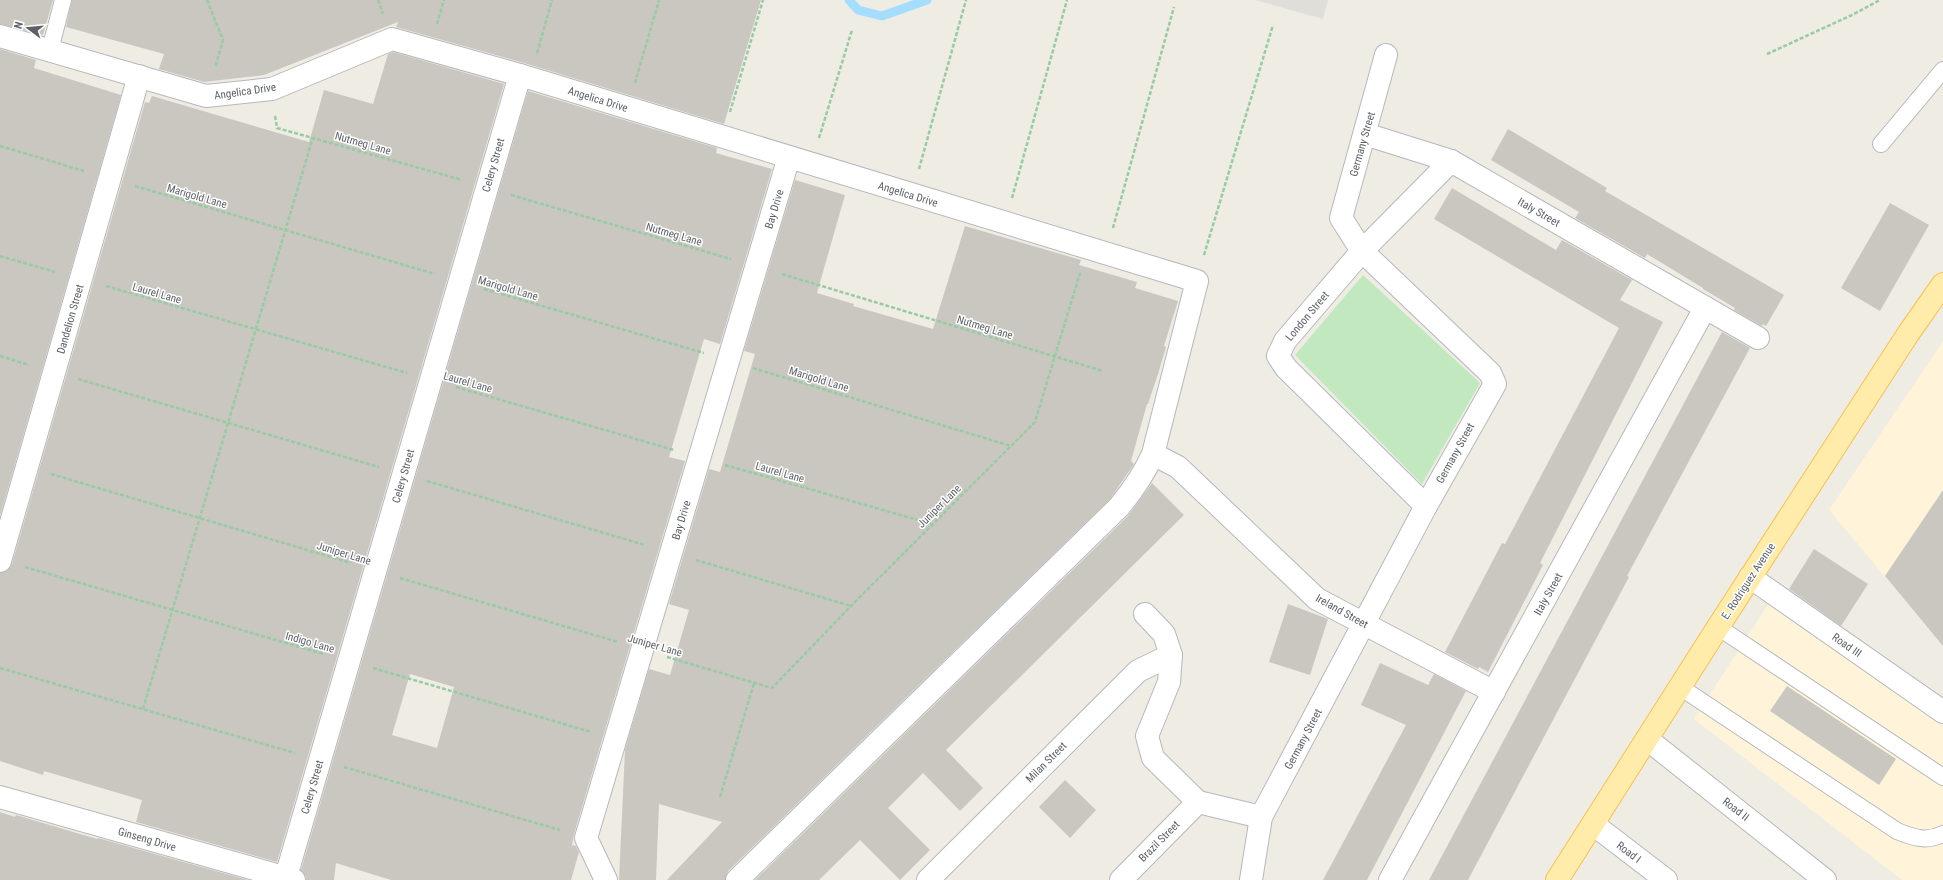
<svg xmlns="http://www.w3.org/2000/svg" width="1943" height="880" viewBox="0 0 1943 880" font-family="'Roboto Condensed',sans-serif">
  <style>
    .commercial { fill: #fff4da }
    .industrial { fill: #e0ded9 }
    .green { fill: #c2e8c0 }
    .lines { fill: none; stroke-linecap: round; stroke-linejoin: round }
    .stream { stroke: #a5ddff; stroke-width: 9 }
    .building { fill: #cac7c1; fill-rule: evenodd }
    .lane-casing { stroke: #b5b8bc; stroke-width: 18 }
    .street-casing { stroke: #b5b8bc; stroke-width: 24 }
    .primary-casing { stroke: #f8c055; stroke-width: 24 }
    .path { stroke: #98caa3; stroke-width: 2.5; stroke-dasharray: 4 2; stroke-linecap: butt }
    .lane { stroke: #fff; stroke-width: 16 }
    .street { stroke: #fff; stroke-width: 22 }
    .primary { stroke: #ffecaa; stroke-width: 22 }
    .labels { text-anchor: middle; stroke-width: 3; stroke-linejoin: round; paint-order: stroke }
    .street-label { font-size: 11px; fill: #5c6166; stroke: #fff }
  </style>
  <rect width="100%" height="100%" fill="#efece4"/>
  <g class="commercial">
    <polygon points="1943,341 1943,646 1829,510"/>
    <polygon points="1769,603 1943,723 1943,880 1902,880 1694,719"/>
  </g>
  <polygon class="industrial" points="1255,0 1328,0 1323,19"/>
  <polygon class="green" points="1363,275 1480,383 1422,484 1295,355"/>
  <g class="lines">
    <polyline class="stream" points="849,0 858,10 882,16 927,0"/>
  </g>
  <g class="building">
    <polygon points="0,0 53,0 43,35 0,24"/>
    <polygon points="72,0 761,0 724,124 524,63 396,27 398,22 264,75 204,82 159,69 164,54 66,27"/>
    <polygon points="0,49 36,60 34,68 121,95 0,516"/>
    <polygon points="393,52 504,84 277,862 136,822 142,800 44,771 43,775 0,761 0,573 8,570 12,564 145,102 149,103 152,96 309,142 324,90 373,104 388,54"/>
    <path d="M528,91L717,148L716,153L772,169L720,344L704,339L669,457L685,461L574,834L572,845L576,846L579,852L571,880H391L336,863L334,880H306V877L301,870ZM410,674L454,687L437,748L392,735Z"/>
    <polygon points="1508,129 1607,188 1605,191 1784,295 1766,326 1763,324 1762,326 1734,310 1735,308 1703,289 1703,288 1647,254 1645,258 1575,218 1579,212 1491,160"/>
    <polygon points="795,180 845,195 817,293 854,304 853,306 933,329 965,226 1081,260 1079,265 1137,282 1135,288 1178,301 1164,346 1166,347 1158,374 1148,404 1147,404 1131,461 1134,464 1110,499 728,871 725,880 667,880 722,822 659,804 656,880 619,880 625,750 649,669 670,675 689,610 669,604 709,469 720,472 755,354 744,351"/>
    <polygon points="1452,188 1556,250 1562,240 1632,280 1620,300 1663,322 1540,563 1543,565 1488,672 1479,667 1478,669 1445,652 1502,543 1505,544 1619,328 1434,219"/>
    <polygon points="1890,203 1929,225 1880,311 1841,288"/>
    <polygon points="1722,332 1750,348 1627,576 1629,577 1468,880 1429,880"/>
    <polygon points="1152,483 1184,515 946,750 983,788 960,811 923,773 888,808 930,850 900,880 860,840 819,880 755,880 1128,516"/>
    <polygon points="1943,490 1943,646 1885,576"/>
    <polygon points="1814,549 1868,584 1841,626 1789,589"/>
    <polygon points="1288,604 1328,619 1310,675 1269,662"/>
    <polygon points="1380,663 1428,685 1434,674 1466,691 1367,880 1323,880 1406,725 1361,705"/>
    <polygon points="1787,686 1896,759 1879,785 1770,711"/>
    <polygon points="1065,780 1096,810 1070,838 1039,807"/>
    <polygon points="0,812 15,817 16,815 97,839 98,838 248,880 0,880"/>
  </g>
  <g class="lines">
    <defs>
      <g id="lane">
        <polyline points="50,50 63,0"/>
        <polyline points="1881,144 1943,70"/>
        <polyline points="1718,627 1943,777"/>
        <path d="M1680,687L1897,831C1914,838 1927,842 1943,834"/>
      </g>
      <g id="street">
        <path d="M0,36L206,96L272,89L392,39L520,75L1197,281L1153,454C1144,474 1133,490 1119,507L737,880"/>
        <polyline points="1365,134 1451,161 1758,338"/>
        <polyline points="1153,454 1178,467 1317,599 1494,692"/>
        <polyline points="1426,506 1286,368 1278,356 1285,341 1362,251 1451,161"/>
        <polyline points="0,561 139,76"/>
        <polyline points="1750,577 1943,712"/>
        <polyline points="1145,614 1164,634 1171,655 1169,682 1147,736 1153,758 1198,802 1261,817"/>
        <polyline points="1647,739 1825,880"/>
        <polyline points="0,797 294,880"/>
        <polyline points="1593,824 1666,880"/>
        <polyline points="285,880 520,75"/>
        <polyline points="606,880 586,838 789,157"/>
        <polyline points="928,880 1138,671 1171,655"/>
        <polyline points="1121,880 1198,802"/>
        <polyline points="1251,880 1261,817 1426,506 1495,384 1490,373 1362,251 1341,218 1386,55"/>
        <polyline points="1390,880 1705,308"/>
      </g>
      <polyline id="primary" points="1557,880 1718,627 1908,334 1943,284"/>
    </defs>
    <use href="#lane" class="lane-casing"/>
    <use href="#street" class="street-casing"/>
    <use href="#primary" class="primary-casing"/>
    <g class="path">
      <polyline points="207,0 223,40 215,68"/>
      <polyline points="378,0 383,14"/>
      <polyline points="437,24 444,0"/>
      <polyline points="537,53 552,0"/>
      <polyline points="1767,54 1852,15 1880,0"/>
      <polyline points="635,83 659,0"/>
      <polyline points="730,112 763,0"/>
      <polyline points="275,116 277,128 462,180"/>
      <polyline points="819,138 852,30"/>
      <polyline points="0,146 84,171"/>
      <polyline points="919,169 966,0"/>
      <polyline points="135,186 435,274"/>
      <polyline points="511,195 731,259"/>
      <polyline points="1012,198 1067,0"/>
      <polyline points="1113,228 1174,7"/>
      <polyline points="1204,255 1273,25"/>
      <polyline points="0,256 55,272"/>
      <polyline points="782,274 1103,371"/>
      <polyline points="106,286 407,373"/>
      <polyline points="484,289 704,353"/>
      <polyline points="0,356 29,365"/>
      <polyline points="753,368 1011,446"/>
      <polyline points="78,379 379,467"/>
      <polyline points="456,387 674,450"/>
      <polyline points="725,465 932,524"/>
      <polyline points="51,474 351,563"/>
      <polyline points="427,481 645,545"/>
      <polyline points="696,560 851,606"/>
      <polyline points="25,567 324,654"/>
      <polyline points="400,578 618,642"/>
      <polyline points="667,657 772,688 851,606 1035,422 1080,273"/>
      <polyline points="0,668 295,753"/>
      <polyline points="373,668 591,732"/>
      <polyline points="143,709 313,137"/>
      <polyline points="344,767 560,830"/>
      <polyline points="720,797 754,683"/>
    </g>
    <use href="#lane" class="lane"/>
    <use href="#street" class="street"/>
    <use href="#primary" class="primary"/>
  </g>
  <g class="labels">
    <g class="street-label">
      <text transform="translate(245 91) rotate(-8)" y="4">Angelica Drive</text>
      <text transform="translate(598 99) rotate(17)" y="4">Angelica Drive</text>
      <text transform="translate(363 143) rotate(16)" y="4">Nutmeg Lane</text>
      <text transform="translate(1362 144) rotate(-74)" y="4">Germany Street</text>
      <text transform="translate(493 165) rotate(-74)" y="4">Celery Street</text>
      <text transform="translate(908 194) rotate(17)" y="4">Angelica Drive</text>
      <text transform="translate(197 196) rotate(16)" y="4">Marigold Lane</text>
      <text transform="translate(774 209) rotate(-73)" y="4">Bay Drive</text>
      <text transform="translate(1539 212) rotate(30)" y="4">Italy Street</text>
      <text transform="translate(674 234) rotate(16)" y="4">Nutmeg Lane</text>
      <text transform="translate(508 288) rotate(16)" y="4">Marigold Lane</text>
      <text transform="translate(157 293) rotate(16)" y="4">Laurel Lane</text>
      <text transform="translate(1307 316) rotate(-50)" y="4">London Street</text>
      <text transform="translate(70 319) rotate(-74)" y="4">Dandelion Street</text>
      <text transform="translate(985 327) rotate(17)" y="4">Nutmeg Lane</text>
      <text transform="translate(819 379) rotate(17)" y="4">Marigold Lane</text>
      <text transform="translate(468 382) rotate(16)" y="4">Laurel Lane</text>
      <text transform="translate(1455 453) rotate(-61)" y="4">Germany Street</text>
      <text transform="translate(780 472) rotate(16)" y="4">Laurel Lane</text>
      <text transform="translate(403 476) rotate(-74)" y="4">Celery Street</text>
      <text transform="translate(939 506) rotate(-45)" y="4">Juniper Lane</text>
      <text transform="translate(681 520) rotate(-73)" y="4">Bay Drive</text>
      <text transform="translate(344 553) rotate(17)" y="4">Juniper Lane</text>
      <text transform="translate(1748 581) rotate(-57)" y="4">E. Rodriguez Avenue</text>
      <text transform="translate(1548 594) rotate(-61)" y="4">Italy Street</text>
      <text transform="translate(1342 611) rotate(29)" y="4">Ireland Street</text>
      <text transform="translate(310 642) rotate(16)" y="4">Indigo Lane</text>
      <text transform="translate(655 645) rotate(16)" y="4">Juniper Lane</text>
      <text transform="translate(1847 645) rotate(35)" y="4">Road III</text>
      <text transform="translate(1303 739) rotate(-62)" y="4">Germany Street</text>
      <text transform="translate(1046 762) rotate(-45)" y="4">Milan Street</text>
      <text transform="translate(312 787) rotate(-74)" y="4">Celery Street</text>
      <text transform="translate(1736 809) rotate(38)" y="4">Road II</text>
      <text transform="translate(147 839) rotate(16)" y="4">Ginseng Drive</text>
      <text transform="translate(1159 841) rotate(-45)" y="4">Brazil Street</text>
      <text transform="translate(1629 852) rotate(37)" y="4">Road I</text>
    </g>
  </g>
  <g transform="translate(28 28) rotate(286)" stroke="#ffffff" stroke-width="3" paint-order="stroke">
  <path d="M0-3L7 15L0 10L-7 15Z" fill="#5c6166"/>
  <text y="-6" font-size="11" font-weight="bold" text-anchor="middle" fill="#5c6166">N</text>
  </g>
</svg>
